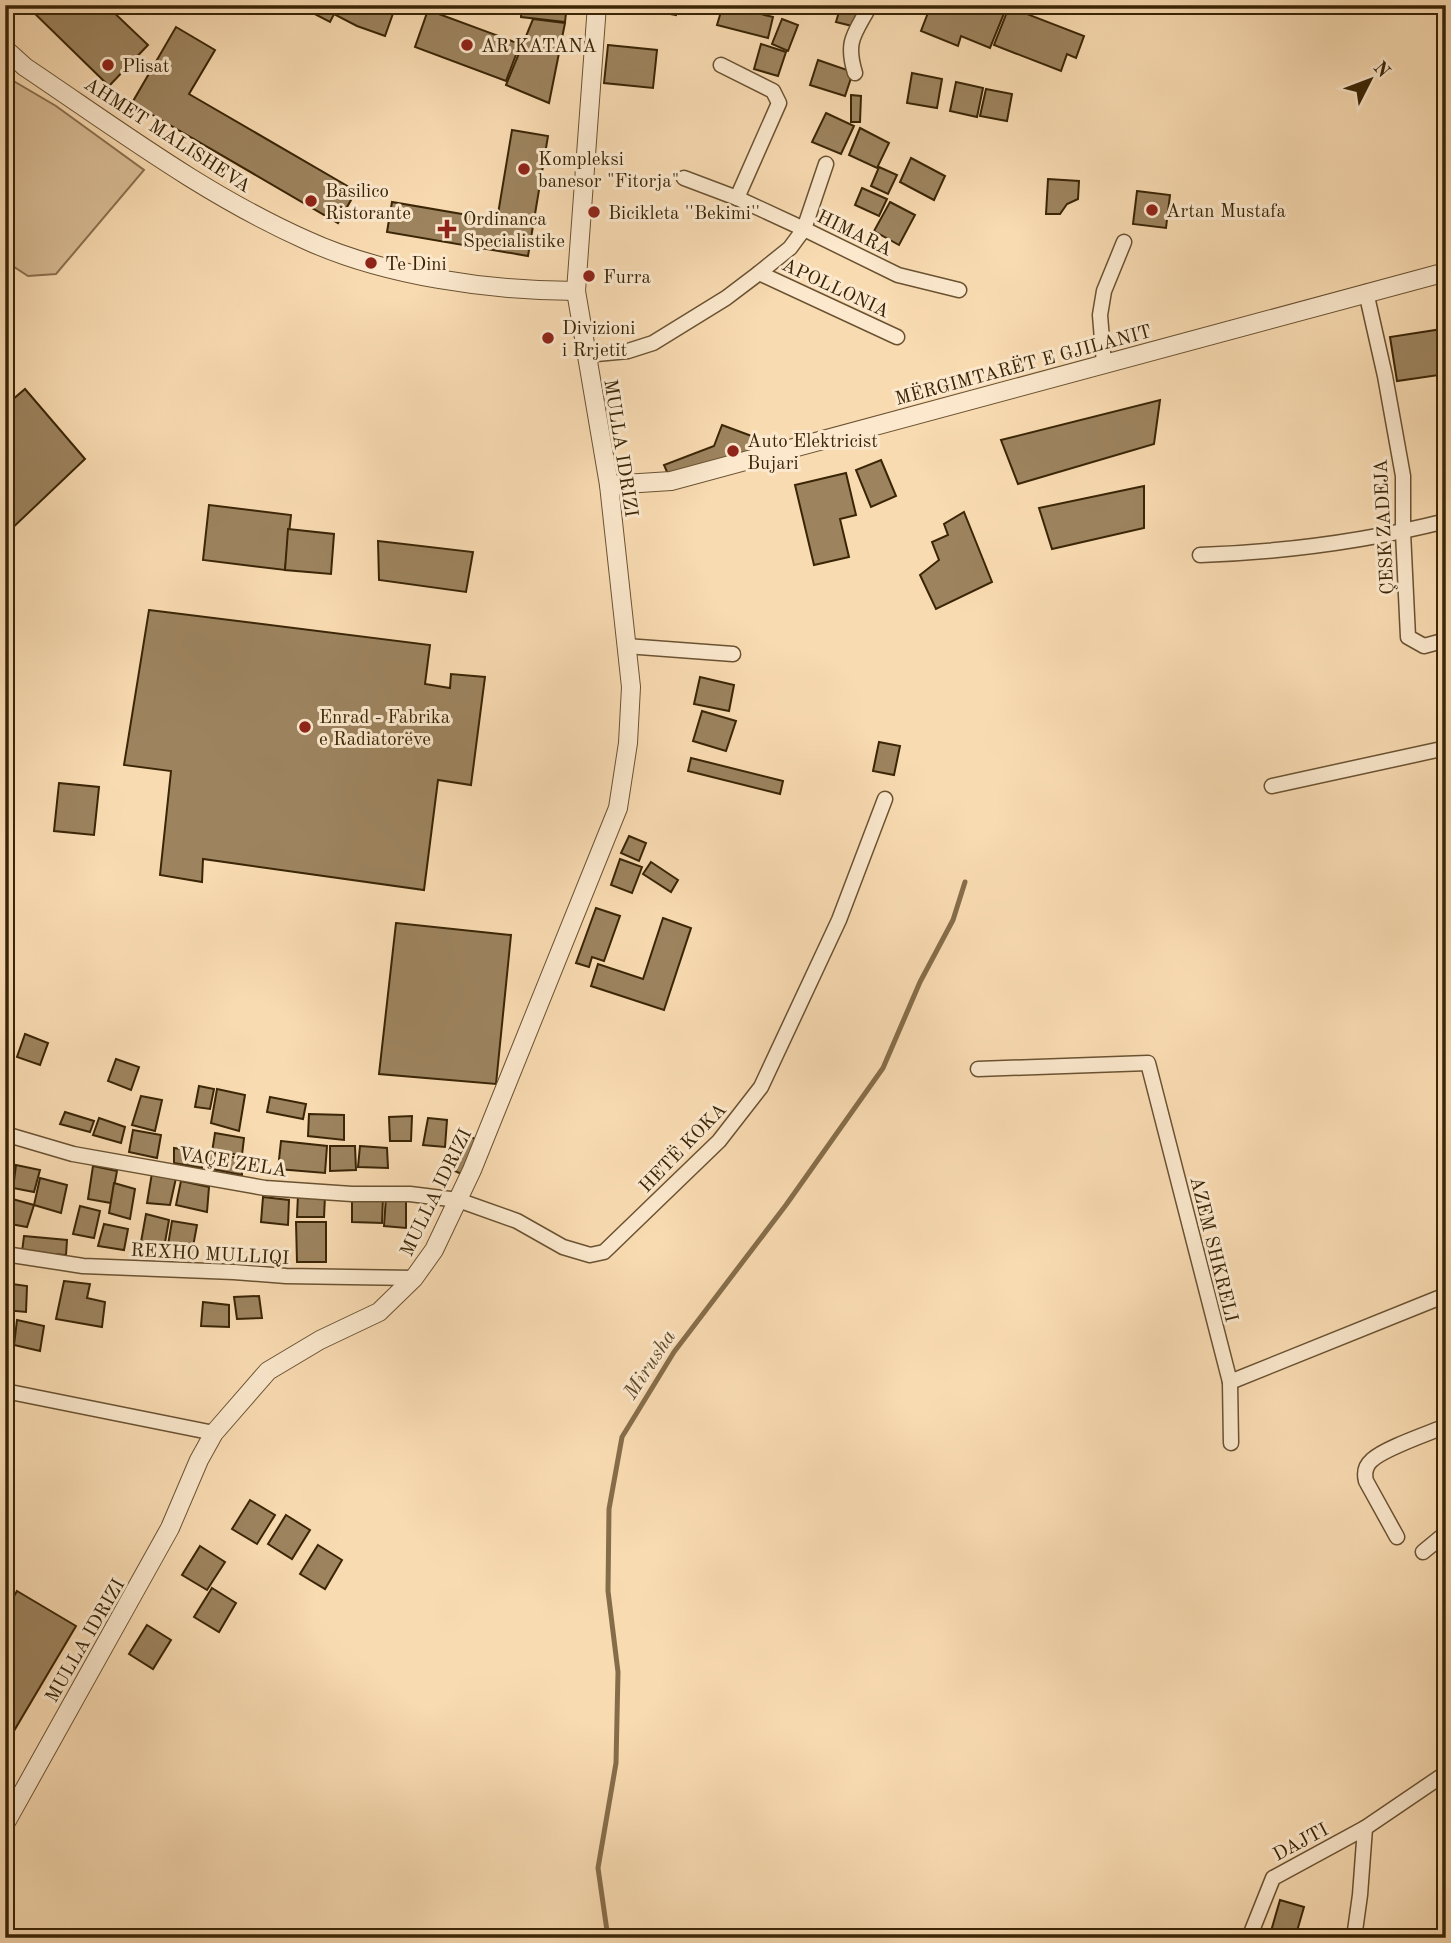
<svg xmlns="http://www.w3.org/2000/svg" width="1451" height="1943" viewBox="0 0 1451 1943" font-family="'Old Standard TT',serif">
  <style>
    .green { fill: #d9bc95; stroke: #8a704e; stroke-width: 2 }
    .lines { fill: none; stroke-linecap: round; stroke-linejoin: round }
    .stream { stroke: #866d4a; stroke-width: 5 }
    .building { fill: #9d845f; stroke: #3a2506; stroke-width: 2 }
    .minor-casing { stroke: #6a5231; stroke-width: 17 }
    .tertiary-casing { stroke: #6a5231; stroke-width: 20 }
    .minor { stroke: #fbe8cd; stroke-width: 14 }
    .tertiary { stroke: #fbe8cd; stroke-width: 18 }
    .poi-dot { fill: #8f2418; stroke: #fbe8cd; stroke-width: 2.5 }
    .labels { text-anchor: middle; stroke-width: 6; stroke-linejoin: round; paint-order: stroke }
    .poi-label { font-size: 19px; fill: #3a2506; stroke: #fbe8cd; text-anchor: start }
    .street-label { font-size: 19px; fill: #3a2506; stroke: #fbe8cd }
    .water-label { font-size: 21px; font-style: italic; fill: #604928; stroke: #fbe8cd }
  </style>
  <rect width="100%" height="100%" fill="#f9dbb2"/>
  <filter id="stains"><feTurbulence type="fractalNoise" baseFrequency=".00286" numOctaves="4"/><feColorMatrix values="0 0 0 0 .2 0 0 0 0 .09 0 0 0 0 .02 0 0 0 .5 -.17"/></filter>
  <radialGradient id="worn" r=".72"><stop offset=".6" stop-color="#630" stop-opacity="0"/><stop offset="1" stop-color="#630" stop-opacity=".3"/></radialGradient>
  <polygon class="green" points="5,76 56,106 144,170 56,274 28,276 5,261"/>
  <g class="lines">
    <polyline class="stream" points="608,1938 598,1868 616,1763 618,1672 608,1591 609,1509 622,1437 674,1352 786,1205 883,1068 920,982 953,920 965,882"/>
  </g>
  <g class="building">
    <polygon points="26,5 106,5 148,45 109,86"/>
    <polygon points="304,5 396,5 385,36 357,26 334,14 330,22 303,8"/>
    <polygon points="522,5 567,5 565,22 521,17"/>
    <polygon points="655,5 678,5 676,15 654,11"/>
    <polygon points="723,5 773,17 768,38 717,25"/>
    <polygon points="841,5 862,5 856,27 836,22"/>
    <polygon points="931,5 1006,5 1007,6 990,48 961,36 958,46 921,31"/>
    <polygon points="1009,7 1084,36 1076,58 1067,54 1061,71 994,45"/>
    <polygon points="428,10 520,44 506,81 415,47"/>
    <polygon points="533,19 565,23 549,103 506,85"/>
    <polygon points="782,19 798,25 788,51 772,44"/>
    <polygon points="176,27 215,50 189,94 356,191 338,223 132,103"/>
    <polygon points="761,44 786,52 778,76 754,69"/>
    <polygon points="608,45 657,50 653,88 604,83"/>
    <polygon points="818,60 853,72 845,96 810,85"/>
    <polygon points="912,73 942,79 937,108 907,103"/>
    <polygon points="956,82 983,88 977,117 950,111"/>
    <polygon points="986,89 1012,94 1007,121 980,116"/>
    <polygon points="851,95 861,96 860,122 851,122"/>
    <polygon points="826,113 854,126 841,154 812,142"/>
    <polygon points="860,128 889,143 877,168 849,155"/>
    <polygon points="512,130 548,136 528,256 387,232 392,202 497,220"/>
    <polygon points="911,158 945,176 934,200 900,182"/>
    <polygon points="879,167 897,175 888,194 871,186"/>
    <polygon points="1048,179 1079,181 1078,199 1067,204 1060,214 1046,214"/>
    <polygon points="862,188 887,199 879,216 855,205"/>
    <polygon points="1137,191 1170,195 1166,228 1133,224"/>
    <polygon points="890,202 915,215 899,245 874,231"/>
    <polygon points="1442,329 1446,374 1397,381 1390,337"/>
    <polygon points="25,389 85,459 5,535 5,406"/>
    <polygon points="1160,400 1154,444 1018,484 1001,440"/>
    <polygon points="722,425 765,441 765,455 671,481 664,465 714,446"/>
    <polygon points="881,460 896,496 871,507 856,470"/>
    <polygon points="846,473 856,515 840,519 849,557 814,565 795,485"/>
    <polygon points="1144,486 1144,528 1052,549 1039,508"/>
    <polygon points="209,505 291,515 285,570 203,560"/>
    <polygon points="964,512 992,582 936,609 920,575 939,560 932,542 948,535 944,524"/>
    <polygon points="288,529 334,534 331,574 285,570"/>
    <polygon points="378,541 473,552 466,592 379,580"/>
    <polygon points="149,610 430,645 425,684 450,688 451,674 485,677 471,785 438,780 424,890 203,859 202,882 160,875 171,771 124,765"/>
    <polygon points="700,677 734,685 729,711 694,704"/>
    <polygon points="702,711 736,721 726,751 693,741"/>
    <polygon points="879,742 900,746 894,775 873,771"/>
    <polygon points="691,758 783,781 780,794 688,771"/>
    <polygon points="59,783 99,787 94,835 54,831"/>
    <polygon points="629,836 646,843 639,861 621,853"/>
    <polygon points="620,859 642,867 632,893 611,885"/>
    <polygon points="651,862 678,880 671,892 643,874"/>
    <polygon points="596,908 620,916 604,961 592,957 589,967 576,963"/>
    <polygon points="663,918 691,928 664,1010 591,986 598,964 643,979"/>
    <polygon points="396,923 511,935 496,1084 379,1074"/>
    <polygon points="25,1034 48,1043 40,1065 17,1057"/>
    <polygon points="116,1059 139,1067 131,1090 108,1081"/>
    <polygon points="199,1086 214,1089 210,1109 195,1107"/>
    <polygon points="217,1089 245,1095 239,1131 211,1123"/>
    <polygon points="141,1096 162,1100 155,1131 132,1125"/>
    <polygon points="270,1097 306,1104 303,1119 267,1112"/>
    <polygon points="65,1112 94,1121 90,1132 60,1124"/>
    <polygon points="309,1114 344,1115 344,1140 308,1136"/>
    <polygon points="412,1116 411,1141 390,1141 389,1117"/>
    <polygon points="99,1118 125,1127 121,1143 93,1135"/>
    <polygon points="428,1118 447,1120 445,1147 423,1145"/>
    <polygon points="133,1130 161,1135 157,1158 129,1152"/>
    <polygon points="457,1130 481,1142 465,1176 441,1164"/>
    <polygon points="215,1133 244,1138 242,1155 212,1152"/>
    <polygon points="281,1141 327,1146 325,1173 278,1169"/>
    <polygon points="330,1146 355,1146 356,1170 330,1171"/>
    <polygon points="360,1146 387,1148 388,1168 358,1167"/>
    <polygon points="174,1148 201,1152 202,1168 174,1163"/>
    <polygon points="207,1154 241,1158 242,1175 206,1168"/>
    <polygon points="16,1165 40,1170 34,1192 13,1188"/>
    <polygon points="93,1166 117,1171 111,1203 88,1199"/>
    <polygon points="152,1173 176,1178 170,1205 147,1203"/>
    <polygon points="40,1178 67,1185 61,1213 34,1205"/>
    <polygon points="181,1181 209,1187 207,1212 176,1205"/>
    <polygon points="114,1183 135,1189 130,1219 109,1213"/>
    <polygon points="298,1195 325,1196 324,1217 297,1217"/>
    <polygon points="352,1196 383,1198 382,1223 352,1222"/>
    <polygon points="5,1197 34,1205 27,1227 5,1223"/>
    <polygon points="263,1197 289,1200 288,1225 261,1222"/>
    <polygon points="386,1197 406,1198 406,1228 384,1226"/>
    <polygon points="80,1206 100,1211 94,1238 73,1234"/>
    <polygon points="146,1214 169,1220 164,1248 141,1242"/>
    <polygon points="172,1221 197,1225 192,1252 168,1245"/>
    <polygon points="296,1222 326,1222 326,1262 297,1262"/>
    <polygon points="104,1224 128,1229 124,1250 98,1246"/>
    <polygon points="24,1236 67,1240 66,1255 22,1252"/>
    <polygon points="64,1281 90,1284 87,1298 105,1302 102,1327 56,1319"/>
    <polygon points="5,1283 27,1286 26,1312 5,1310"/>
    <polygon points="259,1296 262,1318 237,1319 234,1297"/>
    <polygon points="203,1302 229,1305 229,1327 201,1326"/>
    <polygon points="17,1320 44,1326 40,1351 14,1345"/>
    <polygon points="250,1500 275,1515 257,1544 232,1529"/>
    <polygon points="286,1515 310,1530 292,1559 268,1544"/>
    <polygon points="318,1545 342,1560 325,1589 300,1574"/>
    <polygon points="200,1546 225,1562 207,1590 182,1575"/>
    <polygon points="212,1588 236,1603 219,1632 194,1617"/>
    <polygon points="17,1591 76,1626 5,1746 5,1612"/>
    <polygon points="147,1625 171,1640 153,1669 129,1654"/>
    <polygon points="1280,1900 1304,1907 1295,1938 1269,1938"/>
  </g>
  <g class="lines">
    <defs>
      <g id="minor">
        <polyline points="721,65 773,91 779,103 737,198"/>
        <path d="M855,73C845,40 855,34 870,5"/>
        <polyline points="684,178 737,198 804,229 898,275 959,290"/>
        <polyline points="759,273 897,337"/>
        <polyline points="1366,292 1385,376 1403,476 1403,532 1408,637 1424,646 1446,640"/>
        <polyline points="586,355 628,351 653,343 726,298 759,273 790,248 804,229 826,164"/>
        <polyline points="1104,364 1100,315 1104,291 1124,242"/>
        <path d="M1200,555C1286,552 1363,542 1446,521"/>
        <polyline points="626,646 733,654"/>
        <polyline points="1272,786 1446,748"/>
        <polyline points="978,1069 1148,1063 1230,1382 1446,1295"/>
        <polyline points="5,1134 73,1154 265,1188 352,1194 410,1194 458,1200 517,1221 563,1247 590,1255 604,1252 719,1141 761,1087 839,920 885,799"/>
        <polyline points="5,1254 83,1266 234,1272 286,1276 414,1278"/>
        <polyline points="1230,1382 1231,1443"/>
        <polyline points="5,1391 214,1433"/>
        <path d="M1397,1537L1366,1481C1364,1473 1365,1466 1372,1460C1385,1448 1427,1434 1446,1426"/>
        <polyline points="1423,1552 1446,1533"/>
        <polyline points="5,1792 20,1798"/>
        <polyline points="1249,1938 1273,1878 1365,1828 1446,1773"/>
        <polyline points="1354,1938 1360,1895 1365,1828"/>
      </g>
      <g id="tertiary">
        <path d="M5,49L25,67C116,128 205,195 306,240C384,276 491,291 576,291"/>
        <polyline points="609,485 671,481 1446,272"/>
        <polyline points="5,1824 170,1528 199,1460 214,1433 268,1371 320,1340 379,1312 414,1278 434,1250 472,1170 618,808 628,743 631,687 609,485 576,291 597,5"/>
      </g>
    </defs>
    <use href="#minor" class="minor-casing"/>
    <use href="#tertiary" class="tertiary-casing"/>
    <use href="#minor" class="minor"/>
    <use href="#tertiary" class="tertiary"/>
  </g>
  <g class="poi-dot">
    <circle cx="467" cy="45" r="7"/>
    <circle cx="108" cy="65" r="7"/>
    <circle cx="524" cy="169" r="7"/>
    <circle cx="311" cy="201" r="7"/>
    <circle cx="1152" cy="210" r="7"/>
    <circle cx="594" cy="212" r="7"/>
    <path d="M443.5 218.5h7v7h7v7h-7v7h-7v-7h-7v-7h7z"/>
    <circle cx="371" cy="263" r="7"/>
    <circle cx="589" cy="276" r="7"/>
    <circle cx="548" cy="338" r="7"/>
    <circle cx="733" cy="451" r="7"/>
    <circle cx="305" cy="727" r="7"/>
  </g>
  <g class="labels">
    <g class="poi-label">
      <text x="481" y="52">AR KATANA</text>
      <text x="122" y="72">Plisat</text>
      <text x="538" y="165">Kompleksi<tspan x="538" dy="22">banesor "Fitorja"</tspan></text>
      <text x="325" y="197">Basilico<tspan x="325" dy="22">Ristorante</tspan></text>
      <text x="1166" y="217">Artan Mustafa</text>
      <text x="608" y="219">Bicikleta ''Bekimi''</text>
      <text x="463" y="225">Ordinanca<tspan x="463" dy="22">Specialistike</tspan></text>
      <text x="385" y="270">Te Dini</text>
      <text x="603" y="283">Furra</text>
      <text x="562" y="334">Divizioni<tspan x="562" dy="22">i Rrjetit</tspan></text>
      <text x="747" y="447">Auto Elektricist<tspan x="747" dy="22">Bujari</tspan></text>
      <text x="319" y="723">Enrad - Fabrika<tspan x="319" dy="22">e Radiatorëve</tspan></text>
    </g>
    <g class="street-label">
      <text transform="translate(168 134) rotate(33)" y="7">AHMET MALISHEVA</text>
      <text transform="translate(855 232) rotate(26)" y="7">HIMARA</text>
      <text transform="translate(836 287) rotate(25)" y="7">APOLLONIA</text>
      <text transform="translate(1023 364) rotate(-15)" y="7">MËRGIMTARËT E GJILANIT</text>
      <text transform="translate(622 448) rotate(81)" y="7">MULLA IDRIZI</text>
      <text transform="translate(1383 527) rotate(-93)" y="7">ÇESK ZADEJA</text>
      <text transform="translate(682 1147) rotate(-46)" y="7">HETË KOKA</text>
      <text transform="translate(233 1161) rotate(9)" y="7">VAÇE ZELA</text>
      <text transform="translate(435 1192) rotate(-64)" y="7">MULLA IDRIZI</text>
      <text transform="translate(1215 1249) rotate(76)" y="7">AZEM SHKRELI</text>
      <text transform="translate(210 1253) rotate(3)" y="7">REXHO MULLIQI</text>
      <text transform="translate(84 1640) rotate(-60)" y="7">MULLA IDRIZI</text>
      <text transform="translate(1300 1841) rotate(-28)" y="7">DAJTI</text>
    </g>
    <g class="water-label">
      <text transform="translate(649 1364) rotate(-57)" y="7">Mirusha</text>
    </g>
  </g>
  <rect width="1451" height="1943" fill="none" stroke="#f9dbb2" stroke-width="28"/>
  <rect x="7" y="7" width="1437" height="1929" fill="none" stroke="#3a2506" stroke-width="3.5"/>
  <rect x="14" y="14" width="1423" height="1915" fill="none" stroke="#3a2506" stroke-width="2"/>
  <g transform="translate(1370 80) rotate(48)" stroke="#fbe8cd" stroke-width="5" paint-order="stroke">
  <path d="M0-5L12 26L0 18L-12 26Z" fill="#3a2506"/>
  <text y="-10" font-size="19" font-weight="bold" text-anchor="middle" fill="#3a2506">N</text>
  </g>
  <rect width="100%" height="100%" filter="url(#stains)"/>
  <rect width="100%" height="100%" fill="url(#worn)"/>
</svg>
